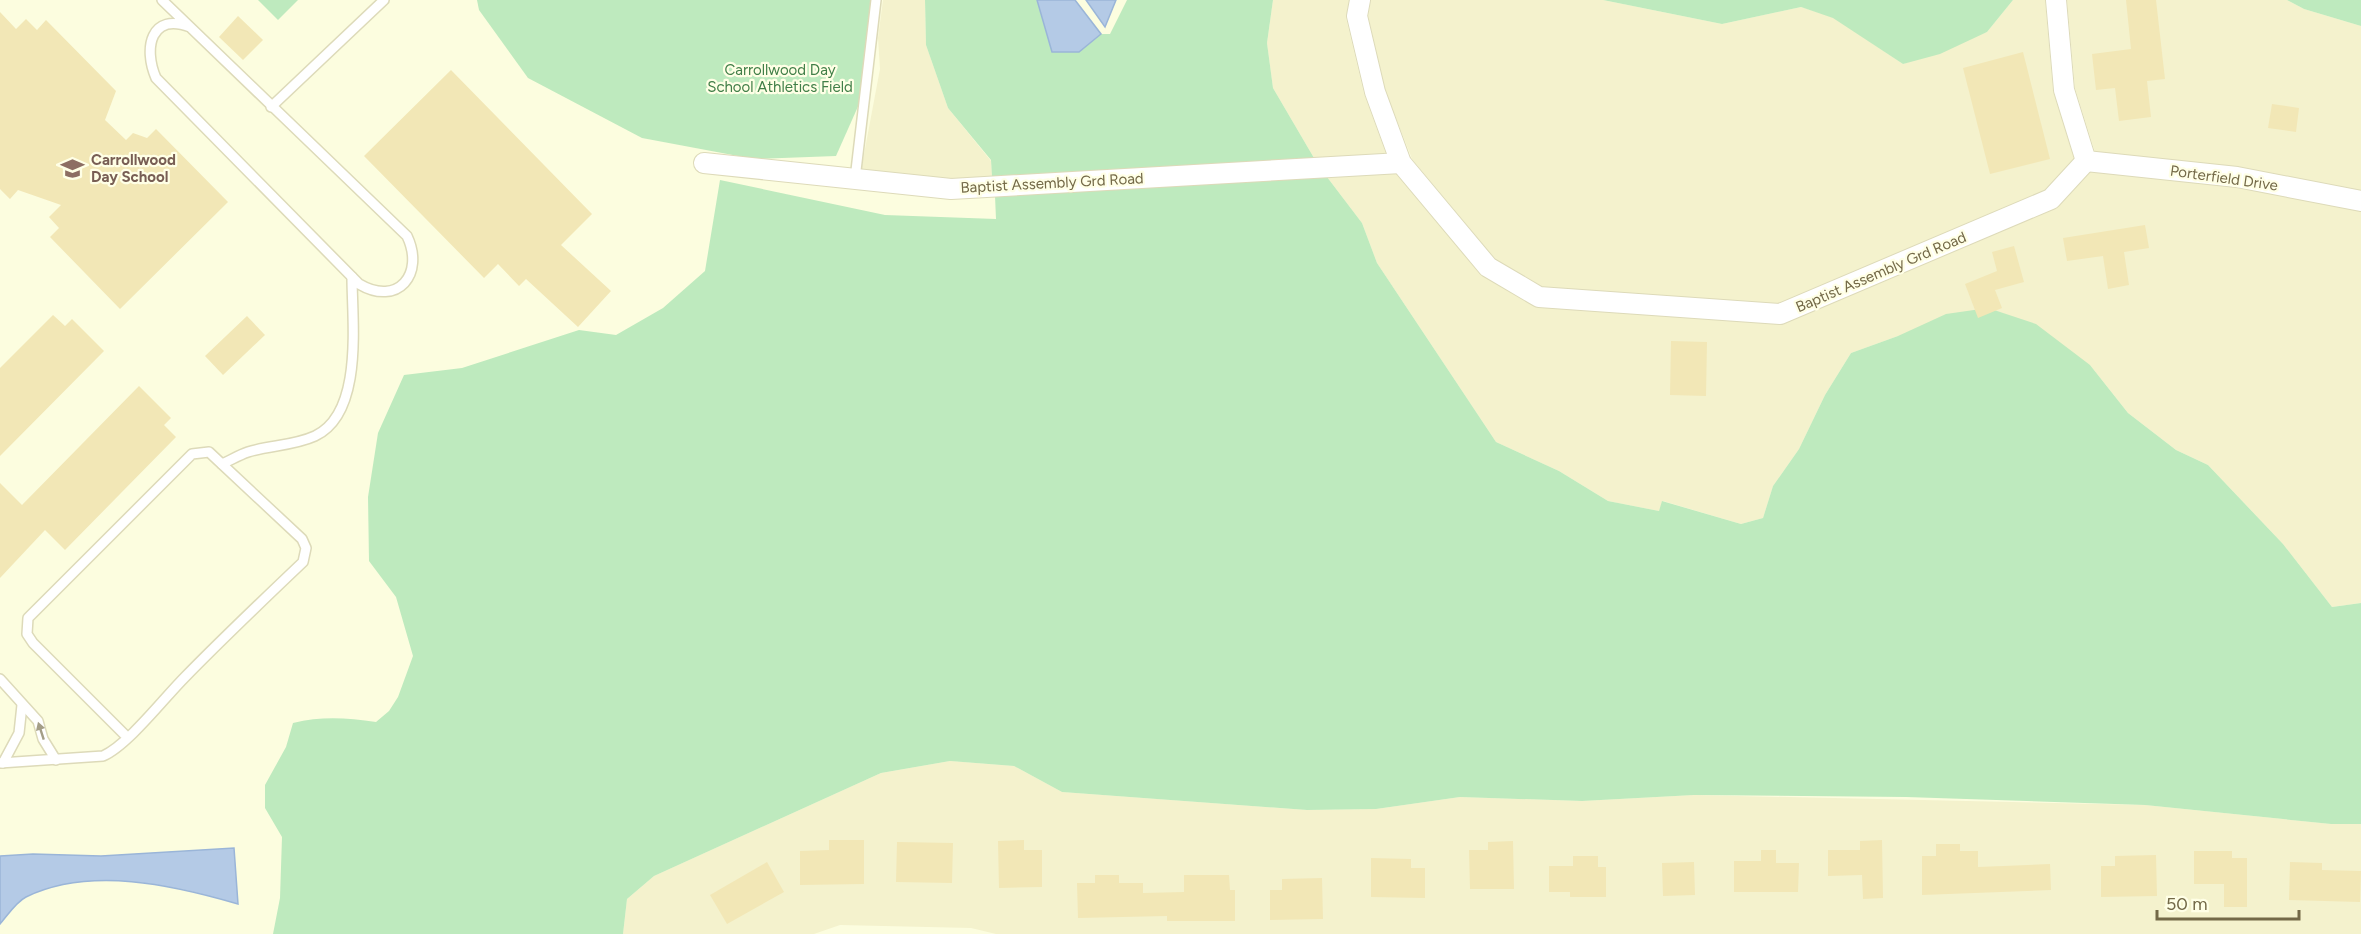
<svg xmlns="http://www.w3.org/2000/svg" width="2361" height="934" viewBox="0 0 2361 934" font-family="Figtree,sans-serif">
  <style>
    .residential { fill: #f4f2cd }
    .green { fill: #beeabe }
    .water { fill: #b4cae6; stroke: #9ab5d8; stroke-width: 1.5 }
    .building { fill: #f2e7b6 }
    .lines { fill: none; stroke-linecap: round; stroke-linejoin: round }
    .lane-casing { stroke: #dddab9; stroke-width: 12 }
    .street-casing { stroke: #dddab9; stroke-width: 22 }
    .lane { stroke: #fff; stroke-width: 9 }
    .street { stroke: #fff; stroke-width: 20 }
    .oneway { fill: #a49e87 }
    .labels { text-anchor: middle; stroke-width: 4.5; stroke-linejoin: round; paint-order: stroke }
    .park-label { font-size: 15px; fill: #417f48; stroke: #ffffe6 }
    .education-label { font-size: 15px; font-weight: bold; fill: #785e54; stroke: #ffffe6; text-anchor: start }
    .street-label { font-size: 15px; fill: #736947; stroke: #ffffe6 }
  </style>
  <rect width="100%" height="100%" fill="#fcfddf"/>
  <g class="residential">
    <polygon points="883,0 925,0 926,45 948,108 991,161 992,177 952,179 861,170 880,69 878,38"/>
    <polygon points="1273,0 1349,0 1346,18 1364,94 1386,154 1314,158 1273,88 1267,43"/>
    <polygon points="1371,0 1603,0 1722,24 1801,7 1833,17 1903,64 1987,32 2013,0 2045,0 2053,90 2075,159 2045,191 1778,304 1543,287 1496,260 1412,159 1385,90 1368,16"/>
    <polygon points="2067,0 2287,0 2304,9 2361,26 2361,191 2239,168 2095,152 2075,88"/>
    <polygon points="2091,171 2235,187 2361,211 2361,603 2332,607 2283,544 2208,465 2176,450 2128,413 2090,365 1898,336 1851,353 1825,395 1799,449 1773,486 1763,518 1741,524 1663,501 1659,511 1608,501 1559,471 1496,442 1377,263 1362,223 1327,177 1396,173 1480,273 1538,306 1779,324 2057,208"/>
    <polygon points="950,761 1014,766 1062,792 1307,810 1376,809 1460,797 1582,801 1694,795 2145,805 2331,824 2361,824 2361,934 996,934 971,928 840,925 814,934 623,934 627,899 654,876 881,773"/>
  </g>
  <g class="green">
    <polygon points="258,0 298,0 278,20"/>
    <polygon points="477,0 874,0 860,102 836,156 754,159 642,138 528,78 479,10"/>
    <polygon points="925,0 1037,0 1053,52 1079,52 1101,34 1110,34 1127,0 1273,0 1267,43 1273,88 1314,158 992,177 991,160 948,108 926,45"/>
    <polygon points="1603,0 2013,0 1987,32 1940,54 1903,64 1833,18 1801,7 1722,24"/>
    <polygon points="2287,0 2361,0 2361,26 2304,9"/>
    <path d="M1327,177L1362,223L1377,263L1496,442L1559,471L1608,501L1659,511L1662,501L1741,524L1763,518L1773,486L1799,449L1825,395L1851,353L1898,336L1946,314L1988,308L2036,324L2090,365L2128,413L2176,450L2208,465L2283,544L2332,607L2361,603V824H2331L2145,805L1906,797L1694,795L1582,801L1460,797L1376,809L1307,810L1062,792L1014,766L950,761L881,773L654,876L627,899L623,934H273L280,898L282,837L265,808V785L286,747L293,723C322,716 347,718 376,722L389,711L398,697L413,656L396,597L369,561L368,497L378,433L404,375L462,368L579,330L616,335L663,308L705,271L720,180L885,215L996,219L995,196Z"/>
  </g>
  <g class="water">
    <polygon points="1037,0 1075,0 1101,34 1079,52 1052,52"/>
    <polygon points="1086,0 1116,0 1105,27"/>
    <path d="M234,848L238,904C173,885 90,866 26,897C16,902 7,916 0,924V856L33,854L101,856Z"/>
  </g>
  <g class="building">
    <polygon points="2126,0 2156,0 2165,79 2147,81 2151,117 2119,121 2115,88 2096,90 2092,54 2131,49"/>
    <polygon points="0,12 16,29 26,19 37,30 46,20 116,91 105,120 126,140 133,133 147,138 156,129 228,202 120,309 50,237 59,228 49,217 61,205 18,190 10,199 0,189"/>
    <polygon points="238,16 263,40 243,60 219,37"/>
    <polygon points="2023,52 2050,159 1990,174 1963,68"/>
    <polygon points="451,70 592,214 561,245 611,291 578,327 526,279 519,286 498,264 484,278 364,156"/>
    <polygon points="2272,104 2299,108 2296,132 2268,128"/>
    <polygon points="2145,225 2149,248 2124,252 2129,285 2108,289 2103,256 2067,261 2063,238"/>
    <polygon points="2014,246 2024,282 1995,290 2002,308 1978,318 1965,284 1997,271 1992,252"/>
    <polygon points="53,315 65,326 72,319 104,351 0,456 0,368"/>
    <polygon points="247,316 265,335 223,375 205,356"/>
    <polygon points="1671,341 1707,342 1706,396 1670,395"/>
    <polygon points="139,386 171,418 164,425 176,437 65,550 45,530 0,578 0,483 22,505"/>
    <polygon points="829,840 864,840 864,884 800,885 800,851 829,850"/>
    <polygon points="1024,840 1024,850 1042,850 1042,887 999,888 998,841"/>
    <polygon points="1882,840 1883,898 1863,899 1862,875 1828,876 1828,850 1860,850 1860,841"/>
    <polygon points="1513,841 1514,889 1470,889 1469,850 1488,850 1488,842"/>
    <polygon points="897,842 953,843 952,883 896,882"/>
    <polygon points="1936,844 1960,844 1960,851 1978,851 1978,867 2050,864 2051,890 1922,895 1922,856 1936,856"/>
    <polygon points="1761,850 1776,850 1776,863 1799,863 1798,892 1734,892 1734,861 1761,861"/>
    <polygon points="2194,851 2232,851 2232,858 2247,858 2247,907 2224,907 2224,884 2194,884"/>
    <polygon points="2156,855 2157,896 2101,897 2101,866 2115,866 2115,856"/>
    <polygon points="1573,856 1598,856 1598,867 1606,867 1606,897 1570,897 1570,892 1549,892 1549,866 1573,866"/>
    <polygon points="1371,858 1411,859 1411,868 1425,868 1425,898 1371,897"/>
    <polygon points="767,862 784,892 727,924 710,895"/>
    <polygon points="1694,862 1695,895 1663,896 1662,863"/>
    <polygon points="2290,862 2322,863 2322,870 2361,871 2360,902 2289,900"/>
    <polygon points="1095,875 1119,875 1119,883 1143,883 1143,893 1184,892 1184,875 1229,875 1230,890 1235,890 1235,921 1167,921 1167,916 1078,918 1077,883 1095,883"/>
    <polygon points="1322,878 1323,919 1270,920 1270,890 1282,890 1282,879"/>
  </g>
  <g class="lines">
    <defs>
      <g id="lane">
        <path d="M162,0C244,78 325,158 407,236C425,274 398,307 359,284L156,78C143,48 151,12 190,27"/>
        <polyline points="271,107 384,0"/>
        <polyline points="855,179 876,0"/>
        <path d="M222,464C231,460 239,455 248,452C270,445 293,446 315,436C364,413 352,321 352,277"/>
        <polyline points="0,679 38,721 43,739 56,760"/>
        <path d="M0,763L103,756C128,745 164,698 185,677C223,638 263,600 303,562L306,548L302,539L209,452L192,454L28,618L27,634L33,643L127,737"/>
        <polyline points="3,763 19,733 22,705"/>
      </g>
      <g id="street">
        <polyline points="1360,0 1357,16 1375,92 1401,163 1488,267 1539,297 1780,314 2051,199 2086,161"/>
        <polyline points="2056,0 2064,90 2086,161"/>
        <polyline points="2086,161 2237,177 2361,201"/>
        <polyline points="704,163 951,189 1401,163"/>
      </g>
    </defs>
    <use href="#lane" class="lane-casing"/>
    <use href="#street" class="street-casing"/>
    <use href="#lane" class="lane"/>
    <use href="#street" class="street"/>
  </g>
  <defs><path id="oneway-solid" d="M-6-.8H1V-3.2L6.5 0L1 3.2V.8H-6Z" transform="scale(1.5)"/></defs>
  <use class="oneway" href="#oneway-solid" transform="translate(41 731) rotate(-108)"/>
  <defs>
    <symbol id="school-bare" viewBox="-9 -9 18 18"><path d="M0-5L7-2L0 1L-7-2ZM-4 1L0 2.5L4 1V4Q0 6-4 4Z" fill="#8d6e63" stroke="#ffffe6" stroke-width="2.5" paint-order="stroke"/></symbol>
  </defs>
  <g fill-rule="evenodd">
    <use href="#school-bare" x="56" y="152" width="33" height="33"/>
  </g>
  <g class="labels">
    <g class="park-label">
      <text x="780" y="75">Carrollwood Day<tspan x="780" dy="17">School Athletics Field</tspan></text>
    </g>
    <g class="education-label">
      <text x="91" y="165">Carrollwood<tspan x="91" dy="17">Day School</tspan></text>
    </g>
    <g class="street-label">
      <text transform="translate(2224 178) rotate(8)" y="5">Porterfield Drive</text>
      <text transform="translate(1052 183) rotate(-3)" y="5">Baptist Assembly Grd Road</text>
      <text transform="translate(1881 272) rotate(-23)" y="5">Baptist Assembly Grd Road</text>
    </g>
  </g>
  <path d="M2157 910v9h142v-9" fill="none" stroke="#736947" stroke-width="3"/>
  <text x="2166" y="910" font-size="18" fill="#736947" stroke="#ffffe6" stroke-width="4.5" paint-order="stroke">50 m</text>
</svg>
